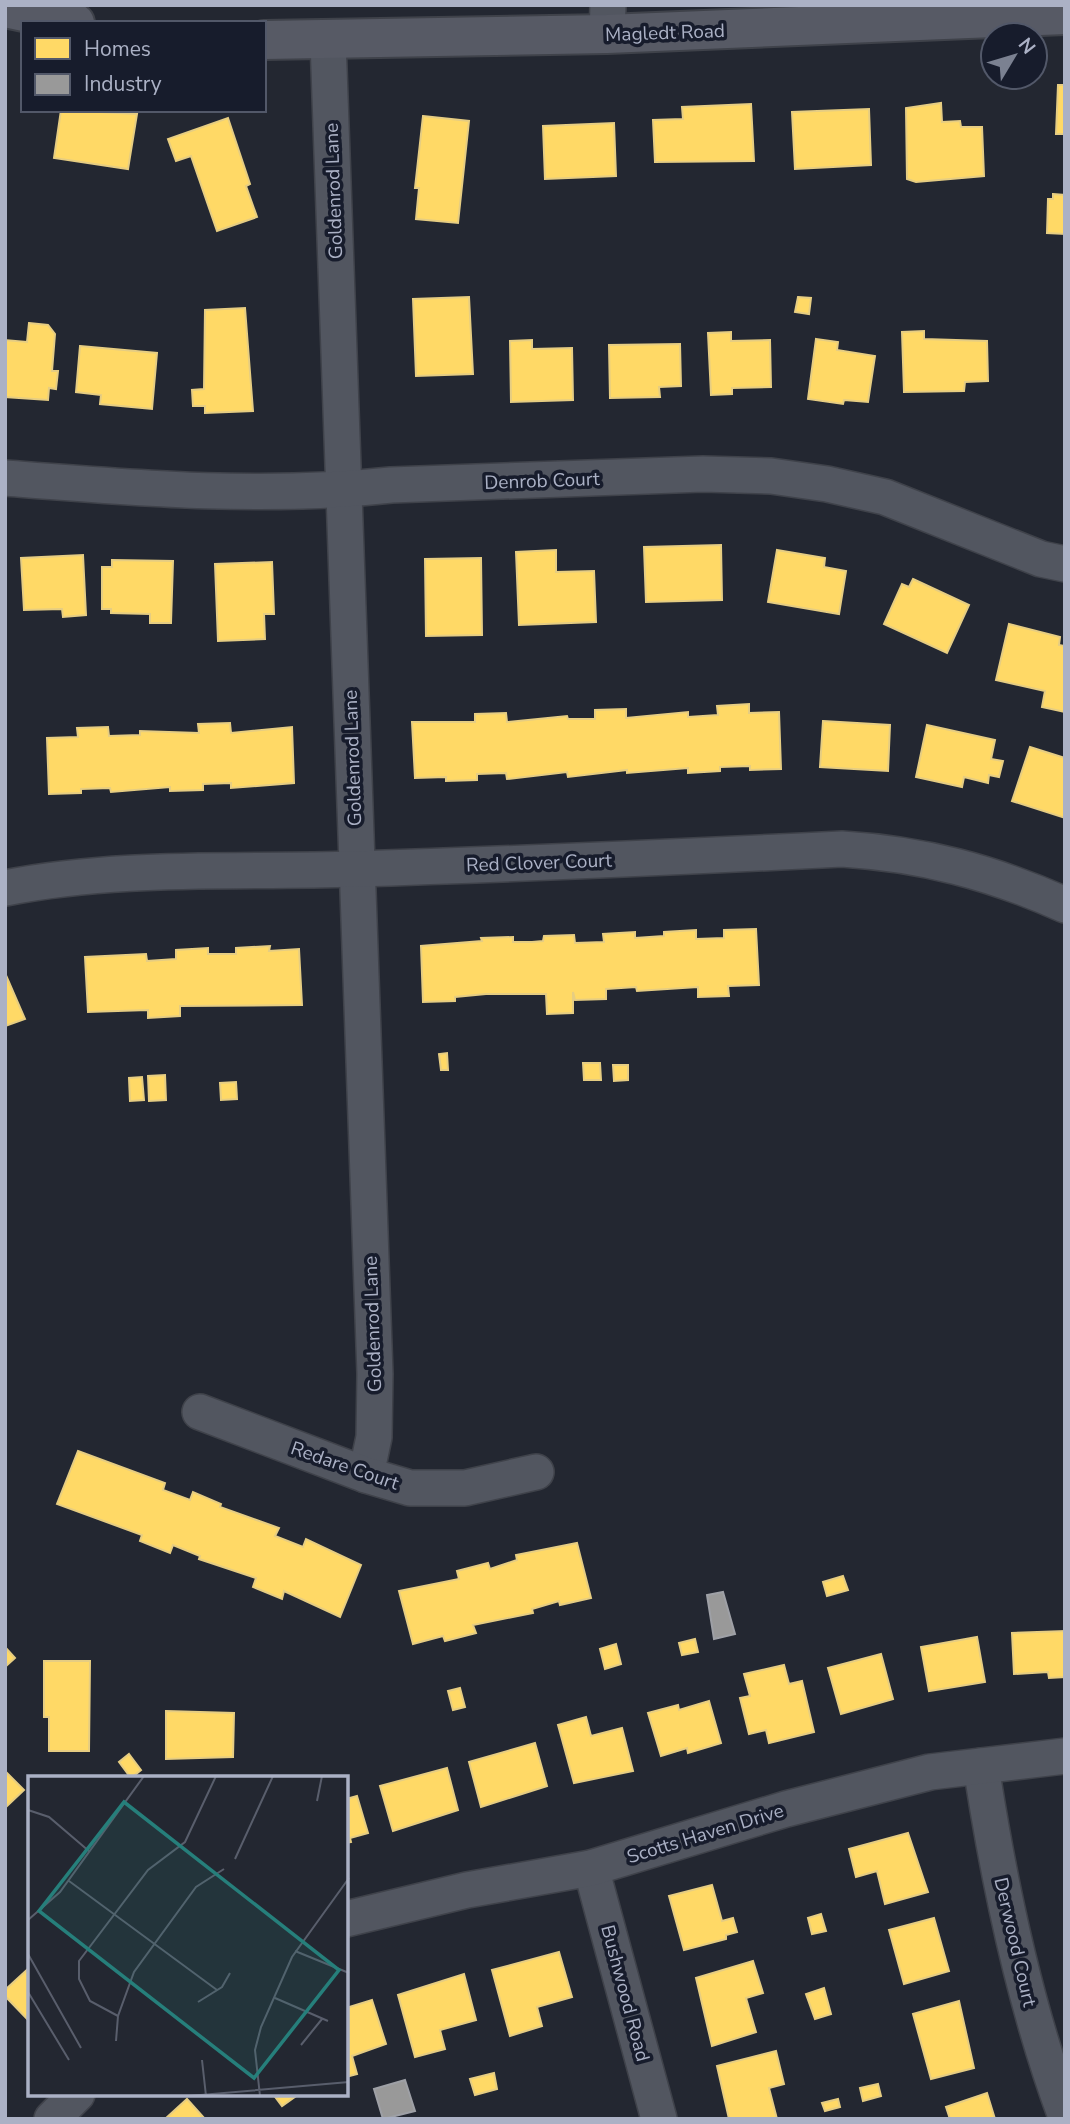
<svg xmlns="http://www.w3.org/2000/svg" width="1070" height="2124" viewBox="0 0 1070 2124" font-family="'Nunito Sans',sans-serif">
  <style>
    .homes { fill: #ffd966; stroke: #e6cd82; stroke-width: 2 }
    .industry { fill: #999; stroke: #9ea0a6; stroke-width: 2 }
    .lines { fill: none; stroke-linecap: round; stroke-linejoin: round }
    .street-casing { stroke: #3f424a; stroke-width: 38 }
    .secondary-casing { stroke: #3f424a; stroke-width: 42 }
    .street { stroke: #525660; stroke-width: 35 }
    .secondary { stroke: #575a65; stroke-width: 38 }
    .labels { text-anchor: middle; stroke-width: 7; stroke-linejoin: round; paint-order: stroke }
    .street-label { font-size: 19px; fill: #abb1c5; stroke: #171c2c }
    .inset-road { fill: none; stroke: #595e6c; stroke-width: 2 }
    .view { fill: #267f7b; fill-opacity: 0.15; stroke: #267f7b; stroke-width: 3.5 }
    .inset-edge { fill: none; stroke: #abb1c5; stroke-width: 3.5 }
  </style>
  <rect width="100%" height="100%" fill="#232731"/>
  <g class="homes">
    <polygon points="1058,85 1065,85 1065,134 1056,134"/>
    <polygon points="941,103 942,122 960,121 961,127 982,127 984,176 916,182 907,179 906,108"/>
    <polygon points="751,104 754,161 655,162 653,120 683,119 682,107"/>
    <polygon points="869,109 871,165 795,169 792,112"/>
    <polygon points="61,110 137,114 128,169 54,158"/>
    <polygon points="423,116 469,121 458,223 416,219 419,188 415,188"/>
    <polygon points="228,118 250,184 246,186 257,217 217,231 191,156 176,161 168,139"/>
    <polygon points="614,123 616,176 545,179 543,126"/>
    <polygon points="1053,194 1065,195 1065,234 1047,233 1048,199 1053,199"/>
    <polygon points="469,297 473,374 416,376 413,299"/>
    <polygon points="798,297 811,298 809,314 795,312"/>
    <polygon points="245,308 253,411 205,413 205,406 193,406 192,390 204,389 205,310"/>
    <polygon points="29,323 48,325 55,334 52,371 58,371 56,389 49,388 48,400 5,397 5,340 27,342"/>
    <polygon points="924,331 924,339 987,341 988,381 965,382 964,391 904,392 902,332"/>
    <polygon points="731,332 731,341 770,340 771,387 732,388 732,394 711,395 708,333"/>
    <polygon points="816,339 838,342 837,350 875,356 868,402 844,400 843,404 808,399"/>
    <polygon points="532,340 532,349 572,348 573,400 511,402 510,341"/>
    <polygon points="680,344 681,386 659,387 660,397 610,398 609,345"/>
    <polygon points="80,346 157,353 152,409 100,404 101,395 76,392"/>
    <polygon points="721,545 722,600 646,602 644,547"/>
    <polygon points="556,550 556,572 594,571 596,622 519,625 516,552"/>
    <polygon points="777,550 825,558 824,567 846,571 839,614 768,602"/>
    <polygon points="83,555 86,615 63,617 62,609 24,610 21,558"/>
    <polygon points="481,558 482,635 426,636 425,559"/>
    <polygon points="112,560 173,561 171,623 150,623 150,614 111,613 111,609 102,609 102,567 112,567"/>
    <polygon points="272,562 274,614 264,614 265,639 218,641 215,564"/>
    <polygon points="913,579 969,605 947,653 884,624 902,584 909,587"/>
    <polygon points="1009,624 1060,637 1059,645 1065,646 1065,712 1042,707 1045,691 996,680"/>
    <polygon points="749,704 749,713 779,712 781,769 750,770 750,766 720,767 720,771 688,773 688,768 627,773 627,770 568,777 567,772 507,779 506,773 477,774 477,780 446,781 446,777 415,778 412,722 475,722 475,714 506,713 507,722 567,716 568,719 595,719 595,710 626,709 626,718 688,712 688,717 718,715 717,706"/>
    <polygon points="823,721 890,725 888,771 820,767"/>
    <polygon points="230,723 231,733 292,727 294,783 231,788 231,783 203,784 203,790 170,791 170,787 111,792 110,788 81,789 81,793 49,794 47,738 78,737 77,728 108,727 109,736 140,735 140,731 199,733 198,724"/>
    <polygon points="927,725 995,740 991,759 1003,761 999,777 989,775 988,783 964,777 962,787 916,777"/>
    <polygon points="1030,747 1065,758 1065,818 1012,801"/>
    <polygon points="756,929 759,985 728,986 729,996 698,997 698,987 637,991 636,987 606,989 606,999 575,1000 573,992 573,1013 547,1014 546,994 486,994 455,997 455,1001 423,1002 421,946 482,941 481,938 513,937 513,942 532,942 543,941 544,936 574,935 575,943 604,942 603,934 635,932 635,938 664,936 664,932 696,930 696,939 724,938 724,930"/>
    <polygon points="270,946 269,951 299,949 302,1005 180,1006 180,1016 148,1018 148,1010 88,1012 85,957 146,954 147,961 176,959 176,950 208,948 208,954 236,954 236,948"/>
    <polygon points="5,973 25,1019 5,1026"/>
    <polygon points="447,1053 448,1070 441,1070 439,1054"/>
    <polygon points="583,1063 600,1063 601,1080 584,1080"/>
    <polygon points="613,1065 628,1065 628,1080 614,1081"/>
    <polygon points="165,1075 166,1100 149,1101 148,1076"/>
    <polygon points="142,1077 144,1100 130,1101 129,1078"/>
    <polygon points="236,1082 237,1099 221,1100 220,1083"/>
    <polygon points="78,1451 165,1483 163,1490 190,1500 193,1492 221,1504 220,1507 279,1528 275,1536 303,1547 306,1539 361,1565 340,1617 284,1591 282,1599 253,1587 256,1578 199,1559 200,1556 173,1545 170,1553 140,1541 142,1535 57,1504"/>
    <polygon points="577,1543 591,1598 560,1605 559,1601 532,1609 533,1613 473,1625 476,1633 445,1641 443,1636 413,1644 399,1591 459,1579 457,1571 488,1563 490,1569 517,1560 516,1555"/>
    <polygon points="843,1576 848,1590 827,1596 823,1582"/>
    <polygon points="1065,1631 1065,1677 1049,1678 1048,1672 1014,1674 1012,1633"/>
    <polygon points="977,1637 985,1682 929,1691 921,1647"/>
    <polygon points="695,1639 698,1652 682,1655 679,1643"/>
    <polygon points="616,1644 621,1664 605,1669 600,1649"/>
    <polygon points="5,1647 15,1658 5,1667"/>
    <polygon points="881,1654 893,1699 841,1714 828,1668"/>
    <polygon points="44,1661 90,1661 89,1751 49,1751 49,1717 44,1717"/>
    <polygon points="784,1665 789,1684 802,1681 814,1732 769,1743 766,1730 749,1734 740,1698 750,1696 744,1674"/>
    <polygon points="460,1688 465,1707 453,1710 448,1691"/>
    <polygon points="709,1701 721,1743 688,1753 687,1748 661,1756 648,1713 678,1705 679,1710"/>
    <polygon points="166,1711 234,1713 233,1757 166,1759"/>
    <polygon points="586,1717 591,1736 622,1728 633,1771 574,1783 558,1725"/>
    <polygon points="535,1743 547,1786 481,1807 469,1762"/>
    <polygon points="129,1754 141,1770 131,1778 119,1762"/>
    <polygon points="447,1768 458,1810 393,1831 380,1786"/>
    <polygon points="5,1771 24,1790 5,1808"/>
    <polygon points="357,1796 368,1833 350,1838 351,1842 346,1843 346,1799"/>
    <polygon points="908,1833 928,1892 885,1904 877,1871 856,1877 849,1849"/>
    <polygon points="712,1885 722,1921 733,1918 737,1932 726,1935 726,1939 684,1950 669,1896"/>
    <polygon points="821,1914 826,1931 812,1934 808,1918"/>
    <polygon points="934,1918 949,1971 904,1984 889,1930"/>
    <polygon points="559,1952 572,1997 537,2007 542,2026 510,2036 492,1970"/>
    <polygon points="753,1961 763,1993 746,1998 756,2032 712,2046 696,1978"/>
    <polygon points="30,1967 30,2022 5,1996 5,1990"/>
    <polygon points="464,1974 476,2020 440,2030 445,2049 415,2057 398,1995"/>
    <polygon points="824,1988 831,2014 815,2019 806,1994"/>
    <polygon points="372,2000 386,2044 352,2056 357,2074 346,2077 346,2008"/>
    <polygon points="959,2001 974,2068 931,2079 913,2014"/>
    <polygon points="776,2051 784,2084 769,2088 777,2119 729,2119 717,2066"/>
    <polygon points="494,2073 497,2089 475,2095 470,2079"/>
    <polygon points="878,2084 881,2096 863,2101 860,2088"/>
    <polygon points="987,2093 995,2119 950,2119 946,2107"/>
    <polygon points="273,2094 299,2094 282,2106"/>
    <polygon points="187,2099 205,2119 165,2119"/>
    <polygon points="838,2099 840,2107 825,2111 822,2103"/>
  </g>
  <g class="industry">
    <polygon points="723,1592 735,1634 714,1639 707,1595"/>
    <polygon points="405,2080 415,2111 383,2119 374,2089"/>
  </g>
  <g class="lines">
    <defs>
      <g id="street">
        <polyline points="607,34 608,5"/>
        <polyline points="328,40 375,1374 374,1437 366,1475"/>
        <path d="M5,478C134,488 262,499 391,485L703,474L771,476L827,484L885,497L1041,559L1065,564"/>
        <path d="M5,888C120,865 238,873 354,869C517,864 680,857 842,849C923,854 991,872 1065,905"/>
        <polyline points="200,1412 366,1475 410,1488 465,1488 536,1472"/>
        <path d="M981,1766C999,1884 1024,2003 1065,2114"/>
        <polyline points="591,1868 659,2119"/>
        <polyline points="346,1919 467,1890 591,1868 786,1809 930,1772 1065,1756"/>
        <polyline points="52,2119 77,2094"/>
      </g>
      <g id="secondary">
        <polyline points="5,8 75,23"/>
        <polyline points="264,40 607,34 1065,15"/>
      </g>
    </defs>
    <use href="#street" class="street-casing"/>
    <use href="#secondary" class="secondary-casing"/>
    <use href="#street" class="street"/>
    <use href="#secondary" class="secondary"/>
  </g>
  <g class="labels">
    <g class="street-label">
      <text transform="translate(665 32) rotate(-2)" y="7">Magledt Road</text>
      <text transform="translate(333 191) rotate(-92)" y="7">Goldenrod Lane</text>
      <text transform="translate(542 480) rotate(-2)" y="7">Denrob Court</text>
      <text transform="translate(352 758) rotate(-92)" y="7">Goldenrod Lane</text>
      <text transform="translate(539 862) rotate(-2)" y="7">Red Clover Court</text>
      <text transform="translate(372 1324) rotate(-92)" y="7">Goldenrod Lane</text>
      <text transform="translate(345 1465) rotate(19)" y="7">Redare Court</text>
      <text transform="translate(705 1833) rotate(-17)" y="7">Scotts Haven Drive</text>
      <text transform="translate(1016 1942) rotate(77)" y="7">Derwood Court</text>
      <text transform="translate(626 1993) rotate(75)" y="7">Bushwood Road</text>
    </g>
  </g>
  <g transform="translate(28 1776)">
    <rect width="320" height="320" fill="#232731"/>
    <path class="inset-road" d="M289,25L294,0M0,34L21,41L62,76M207,83L245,0M41,105L189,214M0,144L32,116L116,0M267,175L321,197M0,178L53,272M0,216L41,284M247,222L300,245M170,226L194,211L202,197M90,240L62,225L51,203V185L120,94L157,66L188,0M88,265L90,240L106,196L168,111L196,93M273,269L294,243M174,284L178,320M161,320L321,306M232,320L227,274L233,251L264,181L321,102"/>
    <path class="view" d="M96,26L311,194L226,302L11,135Z"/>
    <rect width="320" height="320" class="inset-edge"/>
  </g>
  <rect width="1070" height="2124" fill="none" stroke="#abb1c5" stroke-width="14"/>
  <rect x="21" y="21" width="245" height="91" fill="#171c2c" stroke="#525869" stroke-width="2"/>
  <rect x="35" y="38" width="35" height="21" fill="#ffd966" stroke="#525869" stroke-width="2"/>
  <text x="84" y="56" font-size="21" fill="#abb1c5">Homes</text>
  <rect x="35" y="74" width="35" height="21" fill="#999999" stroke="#525869" stroke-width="2"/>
  <text x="84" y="91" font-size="21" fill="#abb1c5">Industry</text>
  <g transform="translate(1014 56) rotate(52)"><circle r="33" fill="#171c2c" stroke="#525869" stroke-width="2"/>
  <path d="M0-5L12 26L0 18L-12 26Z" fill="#7b8191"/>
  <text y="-10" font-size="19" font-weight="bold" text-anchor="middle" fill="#abb1c5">N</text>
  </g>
</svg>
